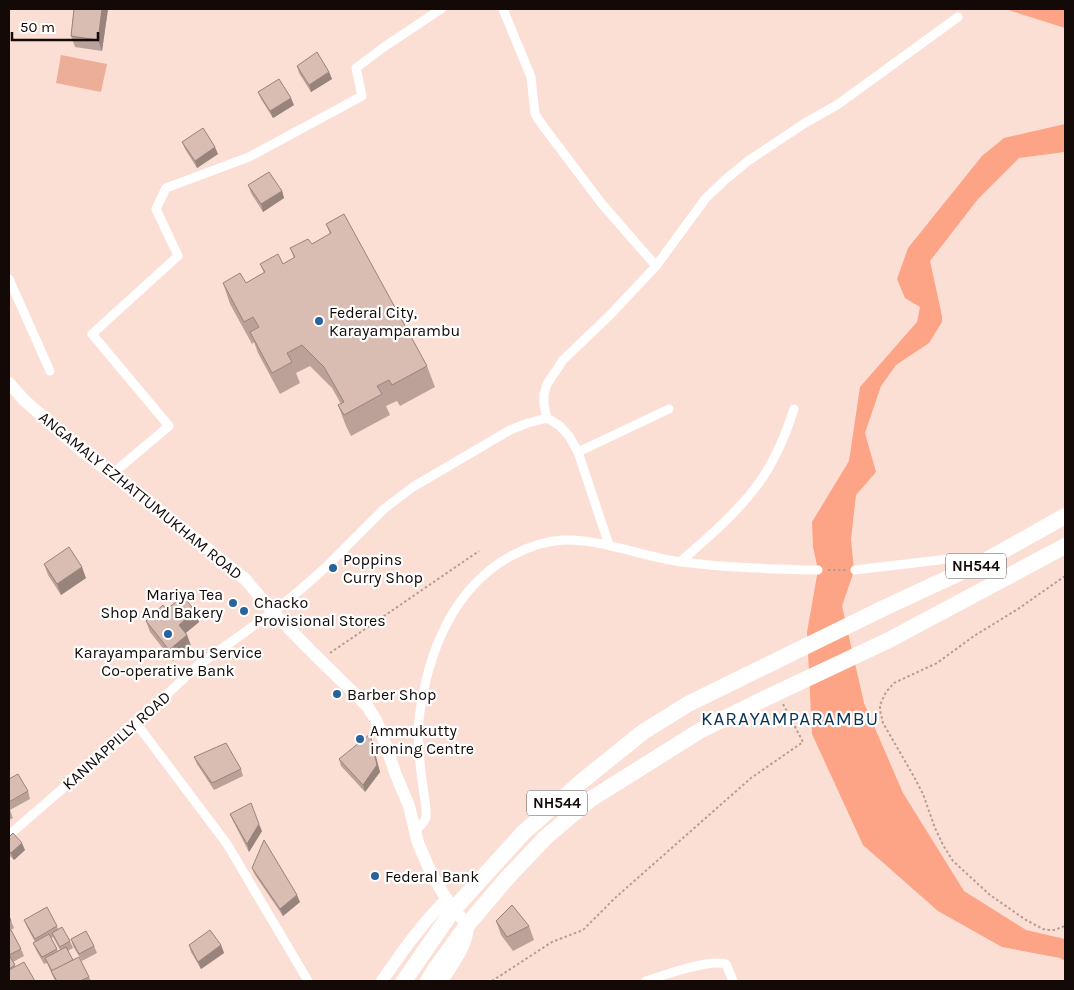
<svg xmlns="http://www.w3.org/2000/svg" width="1074" height="990" viewBox="0 0 1074 990" font-family="Karla,sans-serif">
  <style>
    .green { fill: #ecae99 }
    .water { fill: #fca485 }
    .lines { fill: none; stroke-linecap: round; stroke-linejoin: round }
    .path { stroke: #b49d95; stroke-width: 2; stroke-dasharray: 2.5 2.5; stroke-linecap: butt }
    .street { stroke: #fff; stroke-width: 9 }
    .secondary { stroke: #fff; stroke-width: 12 }
    .highway { stroke: #fff; stroke-width: 16 }
    .wall { fill: #bba299; fill-rule: evenodd }
    .shaded-wall { fill: #98847d }
    .building { fill: #d9bcb2; stroke: #98847d }
    .poi-dot { fill: #28639b; stroke: #fff; stroke-width: 2 }
    .labels { text-anchor: middle; stroke-width: 4.5; stroke-linejoin: round; paint-order: stroke }
    .shield { fill: #fff; stroke: #5a5351; stroke-width: 1 }
    .shield-label { font-size: 15px; font-weight: bold; fill: #130907 }
    .poi-label { font-size: 16px; fill: #130907; stroke: #fff; text-anchor: start }
    .street-label { font-size: 16px; fill: #130907; stroke: #fff }
    .quarter-label { font-size: 19px; letter-spacing: 1px; fill: #093459; stroke: #fff }
  </style>
  <rect width="100%" height="100%" fill="#fcdfd4"/>
  <polygon class="green" points="61,55 107,64 101,92 56,83"/>
  <g class="water">
    <polygon points="1005,9 1065,9 1065,28"/>
    <polygon points="1065,124 1065,152 1019,158 978,199 930,261 942,316 942,322 929,343 896,365 881,386 865,433 876,472 856,495 851,539 854,571 842,606 864,703 903,793 964,891 1026,930 1065,939 1065,961 1060,958 1002,947 938,911 863,845 812,734 807,632 818,570 813,547 812,522 849,461 860,387 917,322 920,307 905,298 897,279 908,248 982,156 1004,138"/>
  </g>
  <g class="lines">
    <g class="path">
      <polyline points="828,570 846,570"/>
      <polyline points="1065,576 1018,609 974,636 937,663 894,683 886,692 880,705 880,710 883,723 913,775 923,794 935,828 943,845 953,861 990,895 1026,920 1043,929 1049,930 1054,930 1065,926"/>
      <polyline points="330,653 479,551"/>
      <polyline points="492,981 552,942 583,930 615,898 751,778 803,742 783,704"/>
    </g>
    <g class="street">
      <polyline points="503,9 531,77 535,114 543,126 602,204 656,266"/>
      <polyline points="9,279 50,371"/>
      <polyline points="547,418 544,405 544,394 547,384 563,360 611,314 656,266 706,198 726,179 748,161 805,123 837,105 958,17"/>
      <polyline points="578,452 669,409"/>
      <polyline points="112,474 169,426 92,334 178,256 156,209 166,188 249,157 362,96 356,68 384,47 441,9"/>
      <path d="M680,562C705,540 731,518 752,492C771,469 785,437 794,409"/>
      <polyline points="855,570 956,558 981,561"/>
      <polyline points="136,723 227,844 308,981"/>
      <path d="M414,832L423,823L426,817C427,808 424,797 423,787C420,765 417,742 419,719C427,655 452,587 513,555C528,547 546,541 563,540C604,539 642,557 682,562C727,568 773,569 818,570"/>
      <polyline points="9,835 120,739 196,667 273,612 300,590 325,568 385,508 413,487 510,430 528,423 547,418 560,426 569,436 578,452 609,545"/>
      <path d="M646,981C664,975 708,959 726,964L733,981"/>
    </g>
    <g class="secondary">
      <path d="M9,383L24,400L82,451L187,532L245,579L273,612L309,649L367,706L376,720L382,735L396,775L409,806L418,843L431,873L453,910L468,924C468,946 453,963 442,981"/>
      <path d="M382,981C402,952 422,923 447,899"/>
    </g>
    <g class="highway">
      <polyline points="404,981 453,910 523,833 581,782 643,732 688,704 884,608 985,561 1065,516"/>
      <polyline points="428,981 436,968 468,924 508,877 546,837 591,799 701,730 766,698 889,640 1065,546"/>
    </g>
  </g>
  <g class="wall">
    <polygon points="74,9 108,9 102,51 75,47 71,36"/>
    <polygon points="297,66 329,72 332,79 311,92 299,73"/>
    <polygon points="258,92 294,105 273,118 261,99"/>
    <polygon points="182,142 218,154 197,168 185,149"/>
    <polygon points="248,185 282,191 284,198 263,212 251,193"/>
    <polygon points="326,224 427,366 435,387 400,406 397,401 386,406 390,415 351,436 346,426 338,405 341,404 332,388 310,366 296,373 300,383 280,394 258,353 254,342 252,344 230,304 223,283 246,283 264,273 260,264 283,264 294,258 290,248 312,244 330,234"/>
    <polygon points="44,564 86,578 61,595 48,575"/>
    <polygon points="166,610 195,611 199,622 186,633 187,635 191,646 173,661 150,632 146,621"/>
    <polygon points="372,742 380,772 365,792 341,766 339,759"/>
    <polygon points="194,757 241,769 243,776 214,790 197,764"/>
    <polygon points="9,779 28,791 30,799 10,810 13,818 9,820"/>
    <polygon points="230,814 262,831 249,852 233,821"/>
    <polygon points="9,837 25,850 14,860 9,855"/>
    <polygon points="252,868 300,902 283,916 255,875"/>
    <polygon points="9,916 14,928 11,930 21,949 24,956 13,962 15,967 9,981"/>
    <path d="M24,920L57,926L58,929L70,941L73,948L68,951L73,960L89,977L91,981H55L47,963L44,964L36,950L33,943L35,942L27,927ZM53,937L60,950L58,951L51,938Z"/>
    <polygon points="496,921 529,926 534,940 513,951 501,935"/>
    <polygon points="71,939 94,946 97,953 82,961 73,946"/>
    <polygon points="189,945 221,945 224,953 201,969 191,952"/>
  </g>
  <g class="shaded-wall">
    <polygon points="102,9 108,9 102,51 98,40"/>
    <polygon points="329,72 332,79 311,92 309,85"/>
    <polygon points="291,98 294,105 273,118 270,111"/>
    <polygon points="215,147 218,154 197,168 195,161"/>
    <polygon points="282,191 284,198 263,212 261,204"/>
    <polygon points="82,567 86,578 61,595 57,584"/>
    <polygon points="195,611 199,622 183,635 179,625"/>
    <polygon points="187,635 191,646 173,661 169,650"/>
    <polygon points="370,734 372,742 380,772 365,792 363,785"/>
    <polygon points="259,824 262,831 249,852 247,844"/>
    <polygon points="22,843 25,850 14,860 11,853"/>
    <polygon points="297,895 300,902 283,916 280,909"/>
    <polygon points="221,945 224,953 201,969 198,962"/>
  </g>
  <g class="building">
    <polygon points="74,9 102,9 98,40 71,36"/>
    <polygon points="317,52 329,72 309,85 297,66"/>
    <polygon points="279,79 291,98 270,111 258,92"/>
    <polygon points="203,128 215,147 195,161 182,142"/>
    <polygon points="269,172 282,191 261,204 248,185"/>
    <polygon points="344,214 427,366 392,385 389,380 377,386 382,394 344,415 338,405 344,402 324,367 302,345 287,353 292,362 272,373 250,332 259,327 253,317 244,322 223,283 240,273 246,283 265,272 260,264 278,254 283,264 295,257 290,248 308,239 312,244 331,233 326,224"/>
    <polygon points="69,547 82,567 57,584 44,564"/>
    <polygon points="183,596 195,611 179,625 187,635 169,650 146,621 163,605 166,610"/>
    <polygon points="370,734 377,765 363,785 339,759"/>
    <polygon points="226,743 241,769 212,783 194,757"/>
    <polygon points="18,774 28,791 9,802 9,779"/>
    <polygon points="251,803 259,824 247,844 230,814"/>
    <polygon points="13,833 22,843 11,853 9,851 9,837"/>
    <polygon points="264,840 297,895 280,909 252,868"/>
    <polygon points="512,905 529,926 507,937 496,921"/>
    <polygon points="47,907 57,926 35,939 24,920"/>
    <polygon points="9,916 11,921 9,922"/>
    <polygon points="62,927 70,941 60,947 52,933"/>
    <polygon points="11,930 21,949 9,955 15,965 9,969 9,931"/>
    <polygon points="210,930 221,945 198,962 189,945"/>
    <polygon points="86,931 94,946 79,954 71,939"/>
    <polygon points="49,934 57,949 42,957 33,943"/>
    <polygon points="66,947 73,960 52,971 45,958"/>
    <polygon points="79,957 89,977 80,981 57,981 51,971"/>
    <polygon points="24,962 35,981 9,981 9,970"/>
  </g>
  <g class="poi-dot">
    <circle cx="319" cy="321" r="5"/>
    <circle cx="333" cy="568" r="5"/>
    <circle cx="233" cy="603" r="5"/>
    <circle cx="244" cy="611" r="5"/>
    <circle cx="168" cy="634" r="5"/>
    <circle cx="337" cy="694" r="5"/>
    <circle cx="360" cy="739" r="5"/>
    <circle cx="375" cy="876" r="5"/>
  </g>
  <g class="labels">
    <g class="shield">
      <rect x="946" y="553.5" width="60" height="25" rx="4"/>
      <rect x="527" y="790.5" width="60" height="25" rx="4"/>
    </g>
    <g class="shield-label">
      <text x="976" y="571">NH544</text>
      <text x="557" y="808">NH544</text>
    </g>
    <g class="poi-label">
      <text x="329" y="318">Federal City,<tspan x="329" dy="18">Karayamparambu</tspan></text>
      <text x="343" y="565">Poppins<tspan x="343" dy="18">Curry Shop</tspan></text>
      <text x="223" y="600" text-anchor="end">Mariya Tea<tspan x="223" dy="18">Shop And Bakery</tspan></text>
      <text x="254" y="608">Chacko<tspan x="254" dy="18">Provisional Stores</tspan></text>
      <text x="168" y="658" text-anchor="middle">Karayamparambu Service<tspan x="168" dy="18">Co-operative Bank</tspan></text>
      <text x="347" y="700">Barber Shop</text>
      <text x="370" y="736">Ammukutty<tspan x="370" dy="18">ironing Centre</tspan></text>
      <text x="385" y="882">Federal Bank</text>
    </g>
    <g class="street-label">
      <text transform="translate(141 495) rotate(39)" y="6">ANGAMALY EZHATTUMUKHAM ROAD</text>
      <text transform="translate(116 740) rotate(-42)" y="6">KANNAPPILLY ROAD</text>
    </g>
    <g class="quarter-label">
      <text x="790" y="725">KARAYAMPARAMBU</text>
    </g>
  </g>
  <rect width="1074" height="990" fill="none" stroke="#130907" stroke-width="20"/>
  <path d="M12 32v8h86v-8" fill="none" stroke="#130907" stroke-width="2.5"/>
  <text x="20" y="32" font-size="15" fill="#130907" stroke="#ffffff" stroke-width="4" paint-order="stroke">50 m</text>
</svg>
